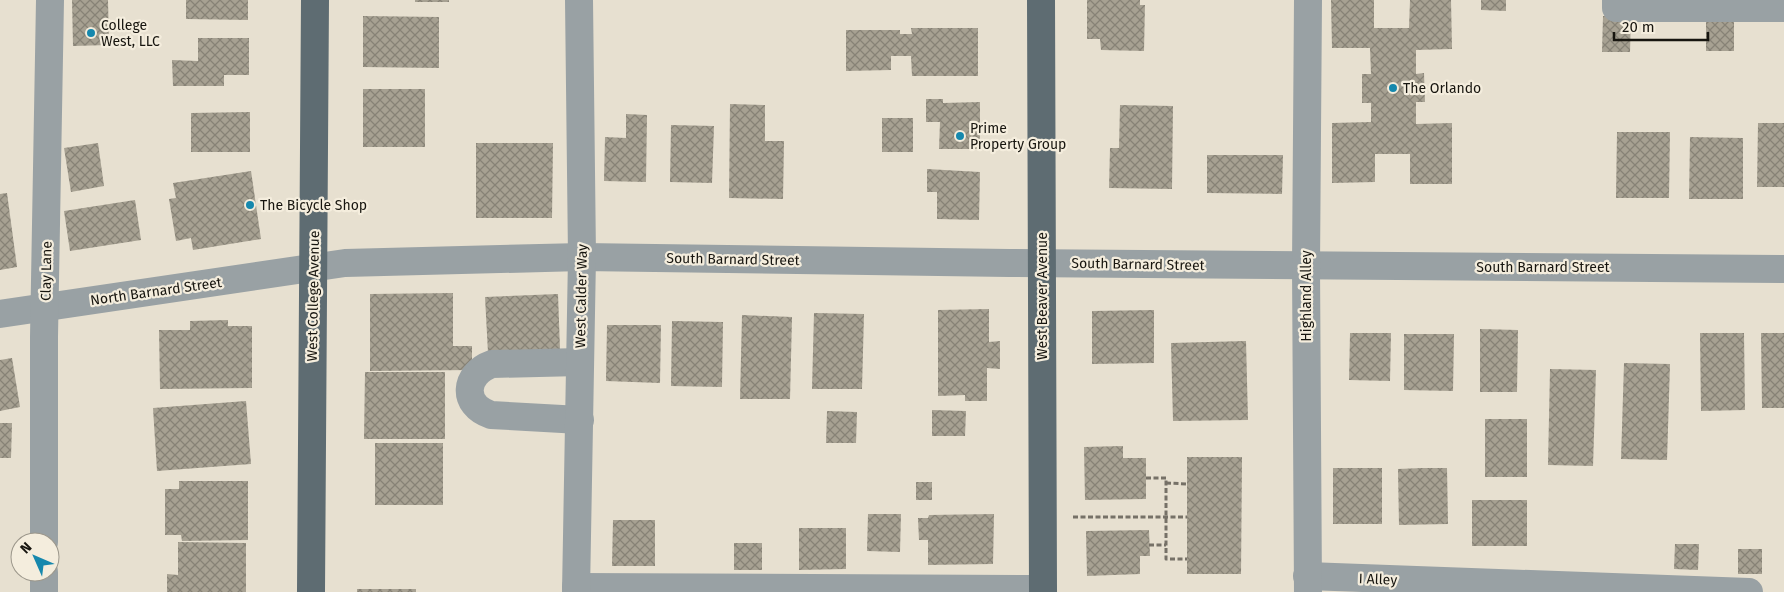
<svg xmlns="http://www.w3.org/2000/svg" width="1784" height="592" viewBox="0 0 1784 592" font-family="'Fira Sans',sans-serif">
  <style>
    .building { fill: url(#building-cross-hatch) }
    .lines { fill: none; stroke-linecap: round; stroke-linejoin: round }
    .path { stroke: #767167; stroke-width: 3; stroke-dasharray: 5 2.5; stroke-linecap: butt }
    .minor { stroke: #99a1a4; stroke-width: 28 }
    .major { stroke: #5e6c72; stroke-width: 28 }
    .poi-dot { fill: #1688ad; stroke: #f4eddd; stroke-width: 2 }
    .labels { text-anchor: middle; stroke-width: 4.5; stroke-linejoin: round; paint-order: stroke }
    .poi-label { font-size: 14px; fill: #17150f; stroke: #f4eddd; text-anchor: start }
    .street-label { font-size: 14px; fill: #17150f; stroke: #f4eddd }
  </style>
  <defs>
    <pattern id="building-cross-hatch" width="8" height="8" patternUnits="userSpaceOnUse" patternTransform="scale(1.25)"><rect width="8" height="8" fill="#a7a192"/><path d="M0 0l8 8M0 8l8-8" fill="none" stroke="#878276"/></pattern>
  </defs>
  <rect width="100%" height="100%" fill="#e7e0d0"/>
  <g class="building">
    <polygon points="72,0 108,0 109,45 73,46"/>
    <polygon points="186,0 248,0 248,20 186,19"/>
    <rect x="415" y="0" width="34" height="2"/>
    <polygon points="1087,0 1140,0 1140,5 1145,5 1144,51 1101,50 1100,39 1087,39"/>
    <polygon points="1331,0 1374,0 1374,28 1409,28 1410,0 1451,0 1452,49 1416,50 1416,74 1424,73 1425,102 1416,102 1416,124 1452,123 1452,184 1410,184 1410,154 1375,154 1375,182 1332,183 1332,123 1371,122 1371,103 1362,103 1362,74 1371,74 1370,48 1332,48"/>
    <polygon points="1481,0 1506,0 1506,11 1481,10"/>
    <polygon points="1734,14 1734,51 1706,51 1706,15"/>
    <polygon points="363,16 439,17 439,68 363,67"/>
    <polygon points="1603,16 1631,16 1630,52 1602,52"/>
    <polygon points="911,28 978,28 978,76 912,76 911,56 891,56 891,70 846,71 846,30 900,30 900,34 912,34"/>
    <polygon points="198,38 249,38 249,75 224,75 224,86 173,86 172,60 198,61"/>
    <rect x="363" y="89" width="62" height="58"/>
    <polygon points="926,99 943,99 943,103 980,102 980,149 939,149 940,122 926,122"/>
    <polygon points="730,104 765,105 765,141 784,141 783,199 729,198"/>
    <polygon points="1120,105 1173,106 1172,189 1109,188 1110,148 1119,148"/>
    <polygon points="250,112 250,152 191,152 191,113"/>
    <polygon points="626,114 647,115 646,182 604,181 605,137 626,138"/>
    <rect x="882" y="118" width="31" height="34"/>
    <polygon points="1758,123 1784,123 1784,187 1757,187"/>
    <polygon points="671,125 714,126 712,183 670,182"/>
    <polygon points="1617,132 1670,132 1669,198 1616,198"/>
    <polygon points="1690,137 1743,138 1743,199 1689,199"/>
    <polygon points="98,143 104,186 71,192 64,148"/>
    <polygon points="476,143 553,143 552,218 476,218"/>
    <polygon points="1207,155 1283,155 1282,194 1207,193"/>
    <polygon points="927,169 980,172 979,220 937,219 937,192 927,192"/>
    <polygon points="251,171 261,239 193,250 191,238 176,241 169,199 176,198 173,183"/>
    <polygon points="7,193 17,267 0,270 0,194"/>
    <polygon points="135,200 141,240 70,251 64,211"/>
    <polygon points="453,293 453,346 472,346 472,370 370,371 370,294"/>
    <polygon points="558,294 560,349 488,353 485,297"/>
    <polygon points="989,309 989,342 1000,341 1000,369 987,368 987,401 965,401 965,395 938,396 938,310"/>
    <polygon points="1154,310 1154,363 1092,364 1092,311"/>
    <polygon points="814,313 864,314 862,389 812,389"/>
    <polygon points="742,315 792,317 790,399 740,399"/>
    <polygon points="228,320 228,326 252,326 252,388 160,389 159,330 190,330 190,321"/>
    <polygon points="672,321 723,322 722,387 671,386"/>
    <polygon points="607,325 661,325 660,383 606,381"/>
    <polygon points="1480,329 1518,330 1517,392 1480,392"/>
    <polygon points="1350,333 1391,333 1390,381 1349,380"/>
    <polygon points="1700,333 1744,333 1745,410 1701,411"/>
    <polygon points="1761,333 1784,333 1784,408 1762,408"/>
    <polygon points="1404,334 1454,334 1453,391 1404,390"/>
    <polygon points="1246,341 1248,420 1173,421 1171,343"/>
    <polygon points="12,358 20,407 0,411 0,360"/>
    <polygon points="1624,363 1670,364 1667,460 1621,459"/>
    <polygon points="1550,369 1596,370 1593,466 1548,465"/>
    <polygon points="365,372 445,372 445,439 364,439"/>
    <polygon points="246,401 251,464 157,471 153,408"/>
    <polygon points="932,410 966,411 965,436 932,436"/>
    <polygon points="827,411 857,412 856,443 826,443"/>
    <rect x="1485" y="419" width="42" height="58"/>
    <polygon points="0,423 12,423 11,458 0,458"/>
    <rect x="375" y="443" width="68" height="62"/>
    <polygon points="1123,446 1123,458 1146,458 1146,499 1085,500 1084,447"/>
    <polygon points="1187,457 1242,457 1241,574 1187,574"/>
    <rect x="1333" y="468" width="49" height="56"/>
    <polygon points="1422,468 1447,468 1448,524 1399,525 1398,469"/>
    <polygon points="179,481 248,481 248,540 182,541 181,535 165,535 165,489 179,489"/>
    <rect x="916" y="482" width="16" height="18"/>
    <rect x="1472" y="500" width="55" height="46"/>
    <polygon points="868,514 901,514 900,552 867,551"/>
    <polygon points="994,514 993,564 928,565 928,540 919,540 918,518 928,518 929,515"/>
    <polygon points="613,520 655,520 655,566 612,566"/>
    <polygon points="799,528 846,528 846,569 799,570"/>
    <polygon points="1149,530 1150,556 1140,556 1140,574 1087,576 1086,531"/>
    <polygon points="178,542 246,543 246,592 167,592 167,574 178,575"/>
    <rect x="734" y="543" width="28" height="27"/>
    <polygon points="1675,544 1699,544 1698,570 1674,569"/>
    <rect x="1738" y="549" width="24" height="25"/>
    <rect x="357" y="589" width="59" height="3"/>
  </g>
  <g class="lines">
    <g class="path">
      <polyline points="1146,478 1166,478 1166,559 1187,559"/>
      <polyline points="1166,483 1188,484"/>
      <polyline points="1073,517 1187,517"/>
      <polyline points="1149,545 1166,545"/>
    </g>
    <g class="minor">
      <polyline points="1616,0 1616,8 1784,8"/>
      <polyline points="0,314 345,263 582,257 1009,263 1784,269"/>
      <path d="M580,420L491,415C461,405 464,374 492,364L580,362"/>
      <polyline points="44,542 44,337 50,0"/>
      <polyline points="1307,576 1749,592"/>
      <polyline points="576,587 1043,589"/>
      <polyline points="44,592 44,572"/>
      <polyline points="576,592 582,257 579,0"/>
      <polyline points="1308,592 1306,266 1308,0"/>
    </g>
    <g class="major">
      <polyline points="1041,0 1043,592"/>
      <polyline points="311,592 315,0"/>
    </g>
  </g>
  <g class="poi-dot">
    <circle cx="91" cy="33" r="5"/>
    <circle cx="1393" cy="88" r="5"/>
    <circle cx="960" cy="136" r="5"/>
    <circle cx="250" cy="205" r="5"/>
  </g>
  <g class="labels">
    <g class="poi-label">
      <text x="101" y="30">College<tspan x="101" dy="16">West, LLC</tspan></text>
      <text x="1403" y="93">The Orlando</text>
      <text x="970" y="133">Prime<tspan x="970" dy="16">Property Group</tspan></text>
      <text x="260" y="210">The Bicycle Shop</text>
    </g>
    <g class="street-label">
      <text transform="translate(733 259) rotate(1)" y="5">South Barnard Street</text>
      <text transform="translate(1138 264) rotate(1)" y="5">South Barnard Street</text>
      <text x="1543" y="272">South Barnard Street</text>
      <text transform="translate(46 271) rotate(-89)" y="5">Clay Lane</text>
      <text transform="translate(156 291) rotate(-8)" y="5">North Barnard Street</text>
      <text transform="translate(313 296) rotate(-89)" y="5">West College Avenue</text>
      <text transform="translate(581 296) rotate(-89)" y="5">West Calder Way</text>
      <text transform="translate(1042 296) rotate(-90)" y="5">West Beaver Avenue</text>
      <text transform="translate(1306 296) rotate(-90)" y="5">Highland Alley</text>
      <text transform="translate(1378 579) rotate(2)" y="5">I Alley</text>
    </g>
  </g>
  <g transform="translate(35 557) rotate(315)"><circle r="24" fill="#f4eddd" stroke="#9c978b"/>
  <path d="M0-4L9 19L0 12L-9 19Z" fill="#1688ad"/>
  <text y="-8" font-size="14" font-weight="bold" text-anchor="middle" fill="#17150f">N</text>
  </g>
  <path d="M1614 32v8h94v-8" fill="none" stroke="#17150f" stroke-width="2.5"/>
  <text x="1622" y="32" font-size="15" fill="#17150f" stroke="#f4eddd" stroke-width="4" paint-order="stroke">20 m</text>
</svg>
